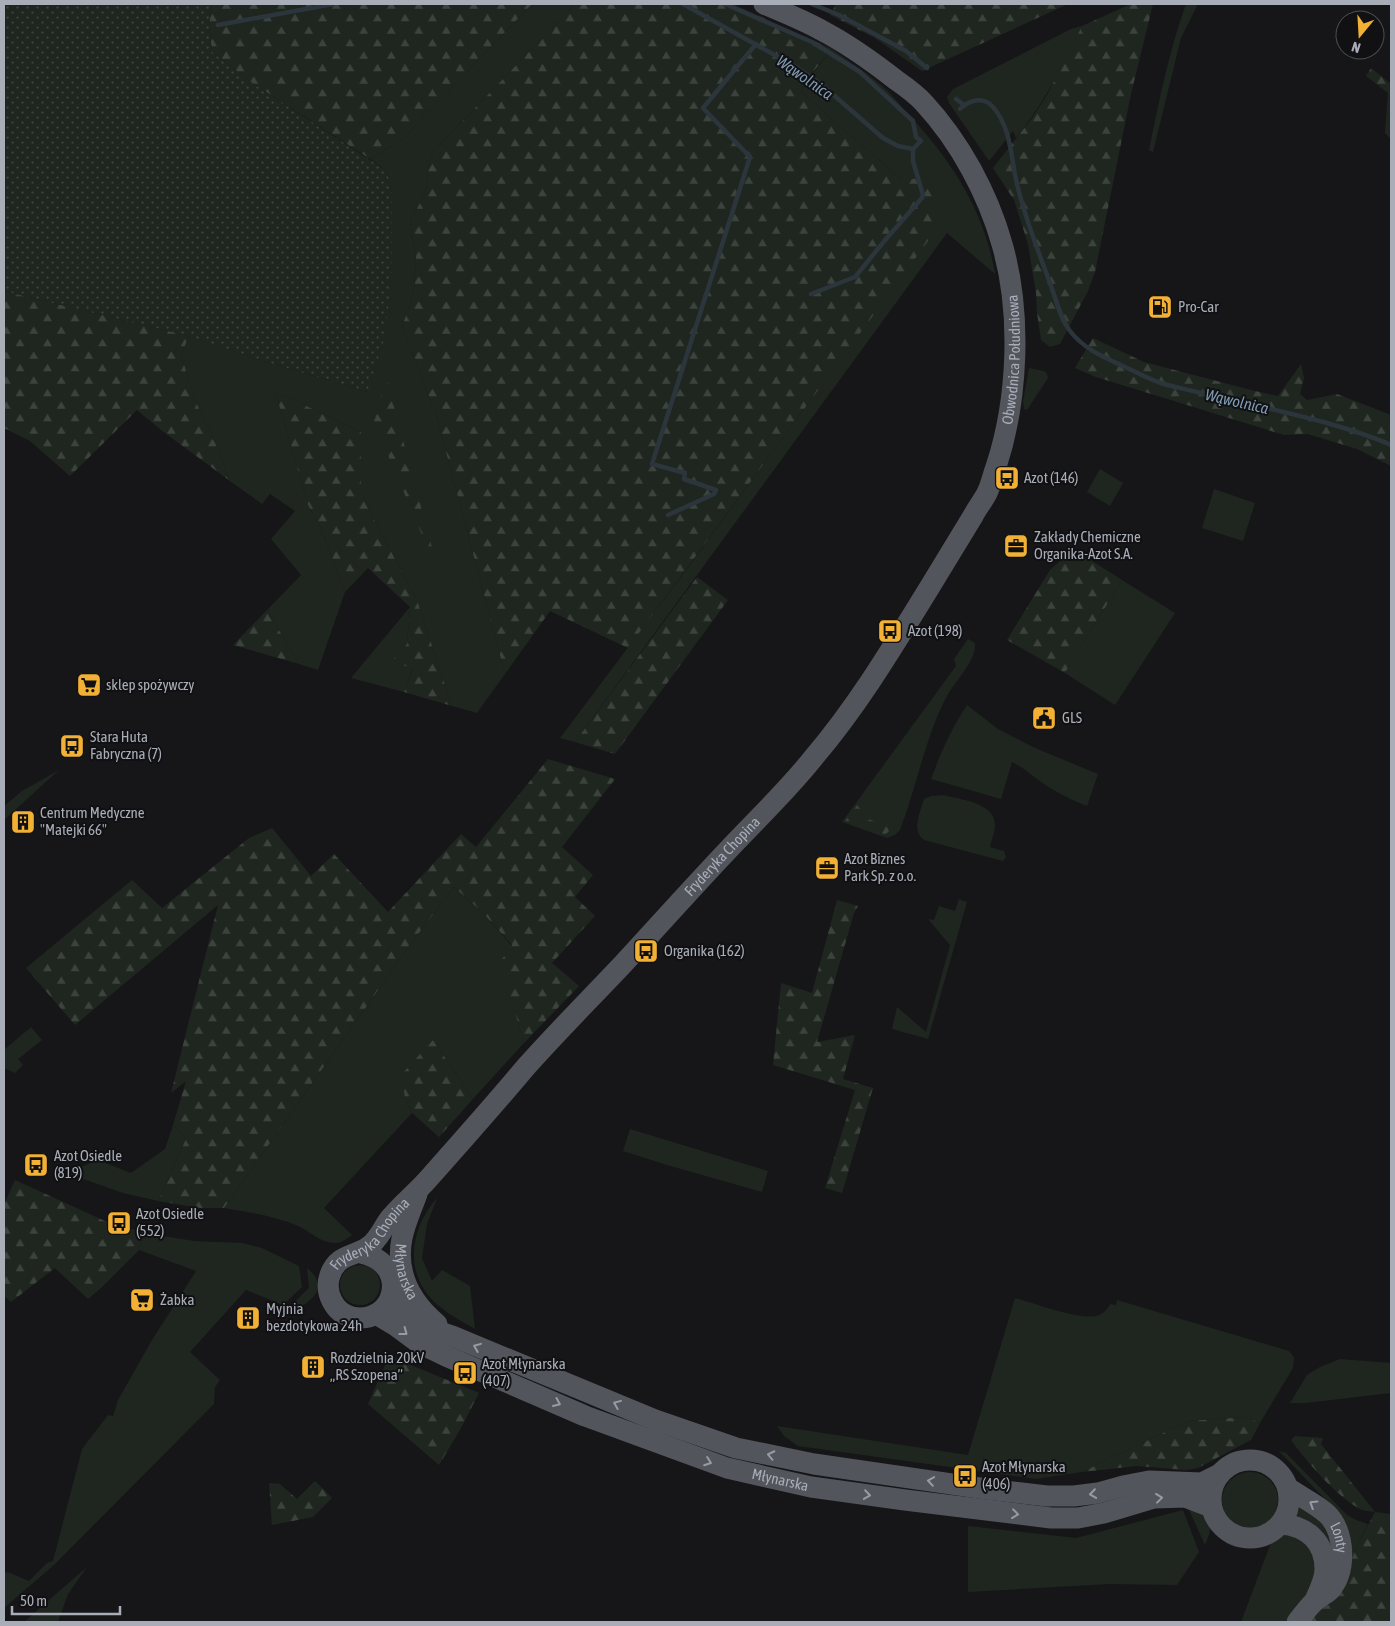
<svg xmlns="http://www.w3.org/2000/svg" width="1395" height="1626" viewBox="0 0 1395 1626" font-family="'Asap Condensed',sans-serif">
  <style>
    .green { fill: #1e261f }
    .forest { fill: url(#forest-firs) }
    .garden { fill: url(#garden-dots) }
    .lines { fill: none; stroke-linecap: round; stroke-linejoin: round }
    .stream { stroke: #2c353c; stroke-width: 4.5 }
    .major { stroke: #53555c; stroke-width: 21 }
    .oneway { stroke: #979ba6 }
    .labels { text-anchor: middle; stroke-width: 4; stroke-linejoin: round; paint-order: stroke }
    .poi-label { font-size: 15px; fill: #a8adb8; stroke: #111113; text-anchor: start }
    .street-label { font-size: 15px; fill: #a8adb8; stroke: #111113 }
    .water-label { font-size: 16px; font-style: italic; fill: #7f9bb3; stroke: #111113 }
  </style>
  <defs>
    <pattern id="forest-firs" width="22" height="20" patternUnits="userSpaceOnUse" patternTransform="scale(1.25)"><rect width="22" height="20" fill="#1e261f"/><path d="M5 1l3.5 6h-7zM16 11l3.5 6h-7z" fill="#3c433d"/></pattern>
    <pattern id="garden-dots" width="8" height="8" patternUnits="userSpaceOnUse" patternTransform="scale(1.25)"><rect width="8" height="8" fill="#1e261f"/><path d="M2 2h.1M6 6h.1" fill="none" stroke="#3c433d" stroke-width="1.8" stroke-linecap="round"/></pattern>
  </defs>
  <rect width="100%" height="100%" fill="#161618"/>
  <g class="green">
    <polygon points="532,4 575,4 433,152 428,166 426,192 410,221 416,258 414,288 410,305 402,326 437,418 505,674 477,713 452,706 417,600 371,514 361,492 361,432 275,391 308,505 321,528 345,592 318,670 299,664 267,610 301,575 271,539 295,511 270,494 262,504 230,481 216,444 196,402 181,355 189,336 257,359 367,392 392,270 392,194 387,171 370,159 404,139 411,130"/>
    <path d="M1186,4H1198L1181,38L1153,152L1149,150C1159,101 1169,51 1186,4Z"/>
    <path d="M1082,26C1062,67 1045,102 1016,138L1013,131L989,161L949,103L947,97L953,89L1071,29Z"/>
    <path d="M832,49C848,61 866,72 881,85C891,93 899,104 907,113C950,158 985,211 995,274L947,233L575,742L560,738L683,574L815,394L902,180L801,92L813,73Z"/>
    <polygon points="1029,368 1044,371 1047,374 1048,378 1027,410 1024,409 1023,401"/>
    <polygon points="1100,469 1123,483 1110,506 1087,492"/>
    <polygon points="1214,489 1255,503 1243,541 1202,528"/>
    <polygon points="1122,580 1175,613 1115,705 1065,673"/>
    <polygon points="410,607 407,644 393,661 413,668 404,692 351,678"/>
    <path d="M968,639L975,643C977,660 955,681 947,696C925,737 917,786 900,830L895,835L887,838L842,822L956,666L954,659Z"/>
    <path d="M967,705L998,729L1035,748L1098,774L1087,806C1071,800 1056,792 1041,782C1031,775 1023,767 1012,762L1001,799L931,779C942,750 950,731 967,705Z"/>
    <polygon points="59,770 4,820 4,806 22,791"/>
    <path d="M943,795C961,800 997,802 995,828C994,834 991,841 990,847L1004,851L1006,857L1003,861L924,840C911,830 920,813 924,799L931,796Z"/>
    <path d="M454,887L482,912L512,946L501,963L524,1043L473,1099L433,1040L405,1099L412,1113L324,1208L352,1235C346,1239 342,1243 335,1243C320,1243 310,1231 296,1225C273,1216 249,1212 224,1208L412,942Z"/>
    <polygon points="959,899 967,902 928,1039 892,1029 897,1007 926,1032 950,945 928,919 934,920 939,906 955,911"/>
    <polygon points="31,1027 42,1040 18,1059 23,1065 15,1073 4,1068 4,1050"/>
    <polygon points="173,1125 186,1139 158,1201 123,1193 66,1173 98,1160 131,1173 165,1149"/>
    <polygon points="630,1129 768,1171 762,1192 667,1165 623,1151"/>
    <path d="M437,1198L427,1224L422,1258L432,1281L442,1270L470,1286L475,1329C458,1319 436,1308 425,1291C405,1261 414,1224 437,1198Z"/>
    <polygon points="145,1233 194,1241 242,1243 262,1248 299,1266 302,1287 283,1305 246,1290 190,1352 220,1380 215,1387 214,1404 54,1565 4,1608 4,1572 10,1573 29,1581 47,1563 53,1561 82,1449 108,1415 113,1416 118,1400 152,1340 196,1271 139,1250"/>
    <circle cx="360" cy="1285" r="20"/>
    <path d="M307,1268C337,1293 298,1309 278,1318L309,1288Z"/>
    <path d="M1015,1298C1034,1303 1078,1320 1096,1316C1102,1315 1108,1309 1110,1304L1116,1305L1117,1300L1289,1351L1294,1357L1293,1368L1260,1423L1246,1417L1188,1421L1082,1472L1036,1479L798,1446L784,1436L777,1426L968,1455Z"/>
    <polygon points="1340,1359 1391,1363 1391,1393 1306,1403 1290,1403 1307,1375 1320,1367"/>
    <polygon points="1279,1451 1286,1453 1347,1515 1356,1520 1368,1524 1358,1544 1344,1577 1327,1506 1323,1497"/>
    <circle cx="1250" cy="1500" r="28"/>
    <polygon points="1295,1502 1322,1519 1335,1549 1291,1515"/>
    <path d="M1188,1508L1207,1515C1213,1527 1210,1533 1205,1545Z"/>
    <polygon points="1183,1510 1199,1552 1177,1585 1109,1584 968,1592 968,1526 1076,1538"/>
    <polygon points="1291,1531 1299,1533 1318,1560 1307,1599 1286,1622 1241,1622 1270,1545 1279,1536"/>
    <polygon points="87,1567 68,1594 58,1622 24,1622"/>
  </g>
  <g class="forest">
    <polygon points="212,4 532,4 411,130 404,139 370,159 248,80 212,52 209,25"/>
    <polygon points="575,4 733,4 832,49 813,72 801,92 902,180 931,177 939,226 628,648 550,611 505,674 437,418 402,326 410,305 414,288 416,258 410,221 426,192 428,166 433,152"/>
    <polygon points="836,4 1068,4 922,71 875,38 830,15"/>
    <polygon points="1131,4 1153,4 1131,94 1095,272 1088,291 1060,344 1050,347 1041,340 1037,313 1036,293 1028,244 1014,200 993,168 1032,118 1047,95 1082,26"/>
    <polygon points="1371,68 1391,84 1391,139 1385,133 1388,93 1366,76"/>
    <polygon points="4,291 189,336 181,355 196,402 216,444 230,481 161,430 137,410 70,476 30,441 4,428"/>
    <polygon points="1093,338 1144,362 1255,391 1278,396 1301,364 1304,378 1300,394 1307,400 1337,394 1391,415 1391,466 1357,449 1308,434 1284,435 1096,377 1075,368"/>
    <polygon points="386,377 440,577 374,422"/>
    <polygon points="275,391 361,432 361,492 371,514 417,600 452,706 404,692 413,669 392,661 407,644 410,607 368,568 345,592 321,528 308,505"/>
    <polygon points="1078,552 1122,580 1065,673 1007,640 1050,570 1067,555"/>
    <polygon points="697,577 728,600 615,754 575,742"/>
    <polygon points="267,610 299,664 233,645"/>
    <polygon points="548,759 615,779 562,847 593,875 575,897 595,916 552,963 579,986 524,1043 500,962 512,945 482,912 454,887 412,942 224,1208 200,1208 158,1201 186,1139 173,1125 186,1081 171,1093 218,905 75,1025 26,968 132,880 162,908 249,838 272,828 311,876 334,854 388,912 461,834 476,847"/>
    <polygon points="857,805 868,819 876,822 881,818 889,823 891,829 885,835 845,821"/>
    <polygon points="837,900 858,906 854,913 817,1042 855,1035 843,1079 873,1088 842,1193 825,1188 855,1090 773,1065 781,983 812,993"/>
    <polygon points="433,1040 473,1099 439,1137 412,1113 405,1099 402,1074"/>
    <polygon points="15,1180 105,1221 145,1233 139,1250 102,1287 88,1299 55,1268 11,1302 4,1296 4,1204"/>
    <polygon points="389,1356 479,1393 461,1428 439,1465 368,1404"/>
    <polygon points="1246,1417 1260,1423 1251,1440 1198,1468 1186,1470 1137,1466 1082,1472 1188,1421"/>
    <path d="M1295,1436L1323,1438L1321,1444L1375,1512L1391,1514V1622H1309L1344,1577L1358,1544L1375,1512C1370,1511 1364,1511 1360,1509C1335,1495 1308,1463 1291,1440Z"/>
    <polygon points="315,1481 332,1498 313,1517 272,1525 269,1483 280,1484 297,1499"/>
  </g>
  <polygon class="garden" points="4,4 212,4 209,25 212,52 248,80 387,171 392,194 392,270 385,337 367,392 257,359 188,336 4,291"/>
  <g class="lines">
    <g class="stream">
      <polyline points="683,4 796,67 822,85 883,138 898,146 913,149 921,141 916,137 913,121 860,72 812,42 725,4"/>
      <polyline points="812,4 839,15 906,51 927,68"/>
      <polyline points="218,25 333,4"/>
      <polyline points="956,99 964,105"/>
      <path d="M960,109C969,100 983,96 993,107C1009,125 1011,152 1015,175C1023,213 1038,250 1051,286C1057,302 1060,318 1070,331C1084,349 1103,357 1123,366C1136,372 1148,379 1161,383C1176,388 1191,390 1205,394C1246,403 1287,412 1327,423C1348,429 1371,436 1391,445"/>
      <polyline points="811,294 855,277 886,239 922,198 923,195 913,161 913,149"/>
      <polyline points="668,515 714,494 716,490 684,479 685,473 652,464 750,157 703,108 756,44"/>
    </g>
    <g class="major">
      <path id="s1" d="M417,1194C412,1208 405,1223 402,1238C395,1273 411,1302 437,1324"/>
      <path id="s2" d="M361,1253C412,1264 395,1326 352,1317C334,1313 324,1292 330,1275C339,1249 363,1259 377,1238C383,1231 386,1222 392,1216C404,1202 418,1191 430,1177C462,1141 494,1105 525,1068C557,1032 591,998 624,963C659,925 693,887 728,850C757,819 788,790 814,757C859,704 894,645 931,585C945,562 959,539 973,516C977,508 983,501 987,493C991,485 993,475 996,467C1018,400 1022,313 1002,244C988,194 960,142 924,103C916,94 906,87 896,80C873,62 848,44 821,30C803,20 783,12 764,4"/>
      <path d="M391,1297C406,1321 426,1328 452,1336L655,1420L736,1448L814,1464L986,1489L1047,1496H1074L1098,1493L1123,1486L1149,1481L1202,1483L1220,1474"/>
      <path id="s3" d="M376,1314L396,1326L419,1343L446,1356L585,1416L727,1468L811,1487L905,1500L1051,1518H1078L1104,1513L1154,1498L1185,1497L1211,1507"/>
      <circle cx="1250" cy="1499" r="39"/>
      <path id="s4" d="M1288,1488C1301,1497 1316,1504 1327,1514C1345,1531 1347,1571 1330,1590C1326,1594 1319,1597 1315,1601C1308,1607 1303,1615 1297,1622"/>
      <path d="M1281,1524C1307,1526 1325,1542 1325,1569C1325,1579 1320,1589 1316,1598"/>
    </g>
  </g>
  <defs><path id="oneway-chevron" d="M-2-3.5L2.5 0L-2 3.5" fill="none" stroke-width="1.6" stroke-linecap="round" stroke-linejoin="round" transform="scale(1.25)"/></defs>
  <g class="oneway">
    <use href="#oneway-chevron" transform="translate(404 1332) rotate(37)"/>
    <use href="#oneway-chevron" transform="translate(477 1347) rotate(-158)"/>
    <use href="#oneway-chevron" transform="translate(557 1403) rotate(24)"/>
    <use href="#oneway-chevron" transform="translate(617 1404) rotate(-158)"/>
    <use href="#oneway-chevron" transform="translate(771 1455) rotate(-168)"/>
    <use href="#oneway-chevron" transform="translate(708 1462) rotate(20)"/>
    <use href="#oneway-chevron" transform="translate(931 1481) rotate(-171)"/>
    <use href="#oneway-chevron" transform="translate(1093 1494) rotate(172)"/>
    <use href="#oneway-chevron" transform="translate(867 1495) rotate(8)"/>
    <use href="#oneway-chevron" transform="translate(1159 1498) rotate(-7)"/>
    <use href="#oneway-chevron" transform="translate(1313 1504) rotate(-148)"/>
    <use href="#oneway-chevron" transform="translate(1015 1514) rotate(7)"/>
  </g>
  <defs>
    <symbol id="fuel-square" viewBox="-11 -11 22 22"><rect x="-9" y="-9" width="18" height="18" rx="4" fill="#f2b134" stroke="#111113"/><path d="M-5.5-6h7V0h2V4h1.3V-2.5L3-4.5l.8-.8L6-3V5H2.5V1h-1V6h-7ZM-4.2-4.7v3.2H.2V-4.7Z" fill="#111"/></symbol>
    <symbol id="bus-square" viewBox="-11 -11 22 22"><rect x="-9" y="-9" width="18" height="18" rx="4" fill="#f2b134" stroke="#111113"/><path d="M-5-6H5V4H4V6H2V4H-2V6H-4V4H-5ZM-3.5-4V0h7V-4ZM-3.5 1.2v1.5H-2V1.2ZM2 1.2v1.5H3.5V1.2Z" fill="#111"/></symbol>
    <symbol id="office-square" viewBox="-11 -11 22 22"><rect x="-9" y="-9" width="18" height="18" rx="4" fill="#f2b134" stroke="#111113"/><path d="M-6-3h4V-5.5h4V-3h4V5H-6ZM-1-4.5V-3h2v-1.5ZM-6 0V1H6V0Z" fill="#111"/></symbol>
    <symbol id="supermarket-square" viewBox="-11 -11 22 22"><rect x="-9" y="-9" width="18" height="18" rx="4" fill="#f2b134" stroke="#111113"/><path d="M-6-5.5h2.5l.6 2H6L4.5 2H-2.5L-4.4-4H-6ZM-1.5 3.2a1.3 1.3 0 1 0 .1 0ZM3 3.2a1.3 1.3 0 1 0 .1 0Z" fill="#111"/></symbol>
    <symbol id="civic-square" viewBox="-11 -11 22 22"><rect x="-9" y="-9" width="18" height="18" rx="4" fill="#f2b134" stroke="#111113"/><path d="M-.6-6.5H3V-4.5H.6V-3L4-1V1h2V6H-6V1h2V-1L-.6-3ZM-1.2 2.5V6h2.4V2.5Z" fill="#111"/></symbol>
    <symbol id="building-square" viewBox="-11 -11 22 22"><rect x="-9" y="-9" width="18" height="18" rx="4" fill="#f2b134" stroke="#111113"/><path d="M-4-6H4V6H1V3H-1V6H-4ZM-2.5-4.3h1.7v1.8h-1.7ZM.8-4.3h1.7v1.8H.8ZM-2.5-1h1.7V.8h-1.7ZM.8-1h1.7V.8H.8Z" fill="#111"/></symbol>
  </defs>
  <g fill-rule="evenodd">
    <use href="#fuel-square" x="1146" y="293" width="28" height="28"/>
    <use href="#bus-square" x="993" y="464" width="28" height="28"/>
    <use href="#office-square" x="1002" y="532" width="28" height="28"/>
    <use href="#bus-square" x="876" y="617" width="28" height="28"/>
    <use href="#supermarket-square" x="75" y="671" width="28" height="28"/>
    <use href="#civic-square" x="1030" y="704" width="28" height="28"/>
    <use href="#bus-square" x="58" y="732" width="28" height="28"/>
    <use href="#building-square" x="9" y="808" width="28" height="28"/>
    <use href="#office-square" x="813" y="854" width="28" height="28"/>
    <use href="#bus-square" x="632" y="937" width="28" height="28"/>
    <use href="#bus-square" x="22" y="1151" width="28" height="28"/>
    <use href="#bus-square" x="105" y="1209" width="28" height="28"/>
    <use href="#supermarket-square" x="128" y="1286" width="28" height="28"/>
    <use href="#building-square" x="234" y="1304" width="28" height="28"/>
    <use href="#building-square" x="299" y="1353" width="28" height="28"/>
    <use href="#bus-square" x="451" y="1359" width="28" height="28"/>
    <use href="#bus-square" x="951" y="1462" width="28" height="28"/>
  </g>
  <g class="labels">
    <g class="poi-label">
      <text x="1178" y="312">Pro-Car</text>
      <text x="1024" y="483">Azot (146)</text>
      <text x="1034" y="542">Zakłady Chemiczne<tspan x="1034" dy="17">Organika-Azot S.A.</tspan></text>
      <text x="908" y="636">Azot (198)</text>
      <text x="106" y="690">sklep spożywczy</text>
      <text x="1062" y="723">GLS</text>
      <text x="90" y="742">Stara Huta<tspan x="90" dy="17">Fabryczna (7)</tspan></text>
      <text x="40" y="818">Centrum Medyczne<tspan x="40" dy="17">"Matejki 66"</tspan></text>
      <text x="844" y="864">Azot Biznes<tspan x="844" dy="17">Park Sp. z o.o.</tspan></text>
      <text x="664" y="956">Organika (162)</text>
      <text x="54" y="1161">Azot Osiedle<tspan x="54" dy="17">(819)</tspan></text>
      <text x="136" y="1219">Azot Osiedle<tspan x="136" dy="17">(552)</tspan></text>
      <text x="160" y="1305">Żabka</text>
      <text x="266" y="1314">Myjnia<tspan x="266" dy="17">bezdotykowa 24h</tspan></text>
      <text x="330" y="1363">Rozdzielnia 20kV<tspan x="330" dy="17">„RS Szopena”</tspan></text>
      <text x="482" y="1369">Azot Młynarska<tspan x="482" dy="17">(407)</tspan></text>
      <text x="982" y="1472">Azot Młynarska<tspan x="982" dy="17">(406)</tspan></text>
    </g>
    <g class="street-label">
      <text dy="5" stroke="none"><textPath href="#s2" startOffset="1326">Obwodnica Południowa</textPath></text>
      <text dy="5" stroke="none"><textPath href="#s2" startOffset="738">Fryderyka Chopina</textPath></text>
      <text dy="5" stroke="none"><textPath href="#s2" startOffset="220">Fryderyka Chopina</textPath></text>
      <text dy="5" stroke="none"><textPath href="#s1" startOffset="81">Młynarska</textPath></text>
      <text dy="5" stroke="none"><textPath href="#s3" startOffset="439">Młynarska</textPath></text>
      <text dy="5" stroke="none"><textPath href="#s4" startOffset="74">Lonty</textPath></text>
    </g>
    <g class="water-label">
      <text transform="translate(805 77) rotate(35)" y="6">Wąwolnica</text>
      <text transform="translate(1237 401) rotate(13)" y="6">Wąwolnica</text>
    </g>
  </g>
  <rect width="1395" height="1626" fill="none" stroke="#a8adb8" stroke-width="10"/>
  <g transform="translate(1360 35) rotate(198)"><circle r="24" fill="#111113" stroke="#4d4f55"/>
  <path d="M0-4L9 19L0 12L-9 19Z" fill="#f2b134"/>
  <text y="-8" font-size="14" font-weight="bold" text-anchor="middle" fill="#a8adb8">N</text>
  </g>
  <path d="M12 1606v8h108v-8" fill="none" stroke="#a8adb8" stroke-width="2.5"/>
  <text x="20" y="1606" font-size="15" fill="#a8adb8" stroke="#111113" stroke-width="4" paint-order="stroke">50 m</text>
</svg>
